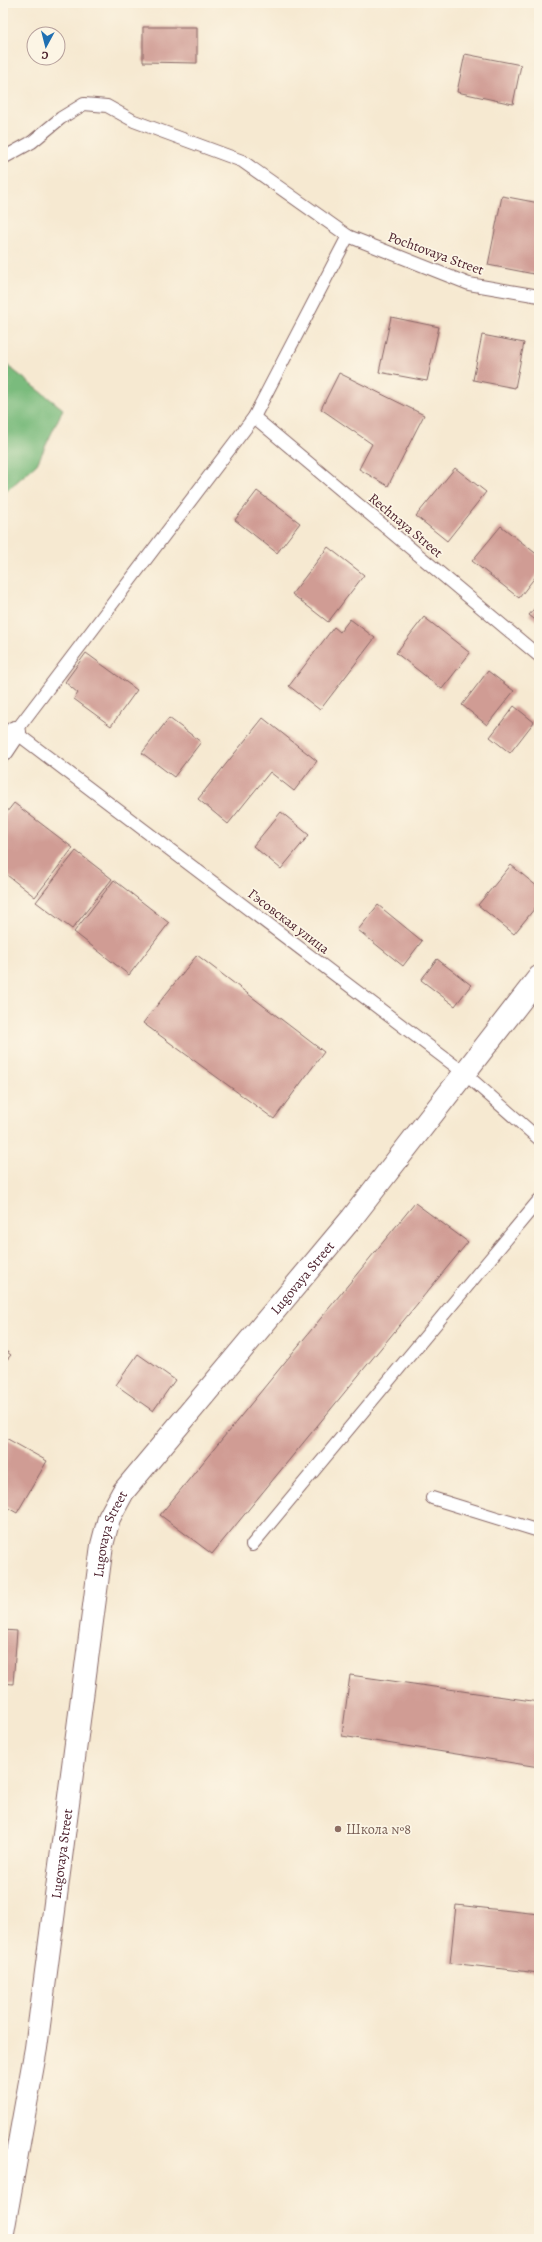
<svg xmlns="http://www.w3.org/2000/svg" width="542" height="2242" viewBox="0 0 542 2242" font-family="Alegreya,serif">
  <style>
    .forest { fill: #7abb7d; stroke: #626d54 }
    .building { fill: #d09c94 }
    .lines { fill: none; stroke-linecap: round; stroke-linejoin: round }
    .service-casing { stroke: #866665; stroke-width: 14 }
    .minor-casing { stroke: #866665; stroke-width: 24 }
    .service { stroke: #fff; stroke-width: 12 }
    .minor { stroke: #fff; stroke-width: 22 }
    .education-dot { fill: #8d6e63; stroke: #fcf5e5; stroke-width: 1.5 }
    .labels { text-anchor: middle; stroke-width: 3.5; stroke-linejoin: round; paint-order: stroke }
    .street-label { font-size: 14px; fill: #4a1f2b; stroke: #fcf5e5 }
    .education-label { font-size: 14px; fill: #785e54; stroke: #fcf5e5; text-anchor: start }
  </style>
  <rect width="100%" height="100%" fill="#fcf5e5"/>
  <filter id="ink" filterUnits="userSpaceOnUse"><feTurbulence type="fractalNoise" baseFrequency=".025" numOctaves="2"/><feDisplacementMap in="SourceGraphic" scale="8" xChannelSelector="R" yChannelSelector="G"/><feConvolveMatrix kernelMatrix="1 2 1 2 8 2 1 2 1" color-interpolation-filters="sRGB"/></filter>
  <filter id="wash" filterUnits="userSpaceOnUse"><feTurbulence type="fractalNoise" baseFrequency=".012" numOctaves="4" result="noise"/><feDisplacementMap in="SourceGraphic" scale="16" xChannelSelector="R" yChannelSelector="G"/><feGaussianBlur stdDeviation="0.9" result="paint"/><feColorMatrix in="noise" values="0 0 0 0 0 0 0 0 0 0 0 0 0 0 0 0 0 1.4 0 .05"/><feComposite in="paint" operator="in"/></filter>
  <g filter="url(#wash)">
    <rect width="100%" height="100%" fill="#f6e9d1"/>
    <polygon class="forest" points="3,362 63,409 37,464 3,494"/>
    <g id="blocks">
      <g class="building">
        <polygon points="143,27 197,27 197,63 143,62"/>
        <polygon points="465,54 521,65 513,104 457,92"/>
        <polygon points="502,196 539,203 539,275 488,265"/>
        <polygon points="391,317 439,327 427,381 379,372"/>
        <polygon points="482,335 524,343 515,388 473,380"/>
        <polygon points="339,373 424,415 388,486 359,469 372,444 321,409"/>
        <polygon points="455,468 486,492 447,541 416,516"/>
        <polygon points="257,491 300,523 277,553 235,520"/>
        <polygon points="501,526 539,556 539,572 519,598 472,561"/>
        <polygon points="328,547 364,575 328,622 292,594"/>
        <polygon points="539,603 539,623 529,615"/>
        <polygon points="424,617 470,653 442,689 396,653"/>
        <polygon points="350,619 375,638 320,710 289,686 334,627 340,632"/>
        <polygon points="86,653 137,690 111,726 74,699 78,693 65,682"/>
        <polygon points="488,671 514,691 487,725 462,705"/>
        <polygon points="514,706 534,722 510,753 490,737"/>
        <polygon points="169,718 201,742 174,777 142,753"/>
        <polygon points="263,718 317,761 294,791 270,772 228,824 198,799"/>
        <polygon points="14,803 73,848 35,897 3,872 3,817"/>
        <polygon points="281,812 309,835 281,869 253,846"/>
        <polygon points="76,851 112,879 72,929 36,902"/>
        <polygon points="511,865 539,888 539,903 514,934 478,905"/>
        <polygon points="114,880 169,923 129,975 74,932"/>
        <polygon points="378,905 422,941 403,966 358,930"/>
        <polygon points="197,955 324,1052 274,1119 143,1023"/>
        <polygon points="437,959 471,985 455,1006 421,980"/>
        <polygon points="415,1203 468,1242 212,1554 160,1515"/>
        <polygon points="3,1349 11,1355 3,1364"/>
        <polygon points="138,1354 175,1380 153,1411 116,1385"/>
        <polygon points="4,1437 47,1461 17,1513 3,1505"/>
        <polygon points="3,1630 17,1631 13,1684 3,1683"/>
        <polygon points="350,1675 539,1702 539,1767 342,1736"/>
        <polygon points="456,1905 539,1914 539,1973 450,1963"/>
      </g>
    </g>
  </g>
  <g filter="url(#ink)">
    <use href="#blocks" fill-opacity="0" stroke="#866665" stroke-width="1"/>
    <g class="lines">
      <defs>
        <g id="service">
          <polyline points="3,158 32,142 61,118 84,104 107,106 134,121 242,161 348,236 469,284 539,296"/>
          <polyline points="348,236 254,417 15,732 463,1072 539,1139"/>
          <polyline points="254,417 539,656"/>
          <polyline points="432,1498 539,1531"/>
          <polyline points="252,1545 539,1200"/>
        </g>
        <g id="minor">
          <polyline points="3,750 15,732"/>
          <path id="s1" d="M3,2232L36,2048L102,1545L109,1518L123,1492L352,1218L539,977"/>
        </g>
      </defs>
      <use href="#service" class="service-casing"/>
      <use href="#minor" class="minor-casing"/>
      <use href="#service" class="service"/>
      <use href="#minor" class="minor"/>
    </g>
  </g>
  <circle class="education-dot" cx="338" cy="1829" r="4"/>
  <g class="labels">
    <g class="street-label">
      <text transform="translate(436 253) rotate(20)" y="5">Pochtovaya Street</text>
      <text transform="translate(406 525) rotate(40)" y="5">Rechnaya Street</text>
      <text transform="translate(289 921) rotate(37)" y="5">Гэсовская улица</text>
      <text dy="5" stroke="none"><textPath href="#s1" startOffset="1031">Lugovaya Street</textPath></text>
      <text dy="5" stroke="none"><textPath href="#s1" startOffset="707">Lugovaya Street</textPath></text>
      <text dy="5" stroke="none"><textPath href="#s1" startOffset="383">Lugovaya Street</textPath></text>
    </g>
    <g class="education-label">
      <text x="346" y="1834">Школа №8</text>
    </g>
  </g>
  <rect width="542" height="2242" fill="none" stroke="#fcf5e5" stroke-width="16"/>
  <g transform="translate(46 46) rotate(187)"><circle r="19" fill="#fcf5e5" stroke="#b59f9b"/>
  <path d="M0-3L7 15L0 10L-7 15Z" fill="#1f6fb2"/>
  <text y="-6" font-size="11" font-weight="bold" text-anchor="middle" fill="#4a1f2b">С</text>
  </g>
</svg>
